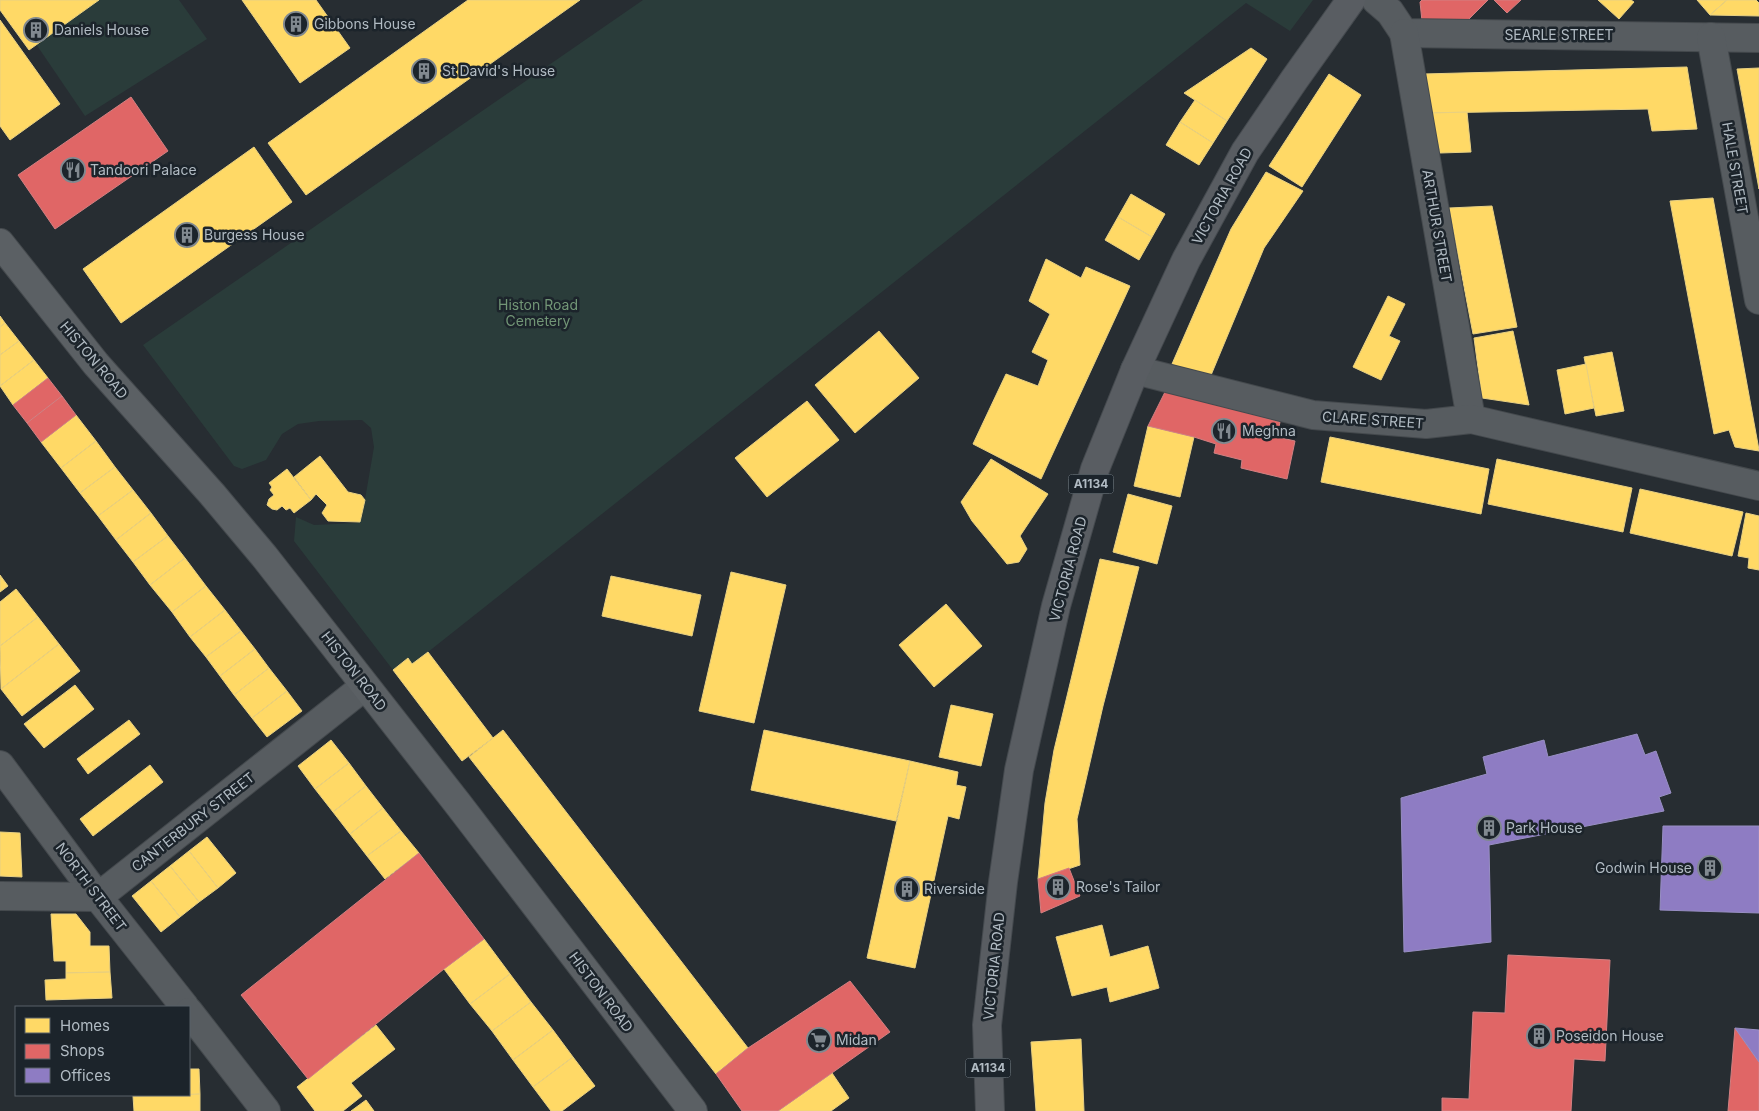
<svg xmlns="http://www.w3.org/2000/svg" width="1759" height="1111" viewBox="0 0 1759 1111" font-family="Inter,sans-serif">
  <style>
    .green { fill: #2a3c3a }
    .homes { fill: #ffd966; stroke: #e8d082 }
    .shops { fill: #e06666; stroke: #d28082 }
    .offices { fill: #8e7cc3; stroke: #988fc3 }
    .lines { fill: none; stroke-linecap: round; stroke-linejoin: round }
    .minor-casing { stroke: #44494d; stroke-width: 30 }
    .secondary-casing { stroke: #44494d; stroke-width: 30 }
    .primary-casing { stroke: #454a4f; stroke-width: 30 }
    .minor { stroke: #575c60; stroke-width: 28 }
    .secondary { stroke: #5b6064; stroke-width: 28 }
    .primary { stroke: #595d62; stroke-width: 28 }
    .labels { text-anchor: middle; stroke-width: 5; stroke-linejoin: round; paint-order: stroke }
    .shield { fill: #1c242b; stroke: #848e95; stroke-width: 1 }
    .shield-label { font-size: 12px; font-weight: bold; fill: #b1bbc3 }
    .poi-label { font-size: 14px; fill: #b1bbc3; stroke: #1c242b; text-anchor: start }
    .street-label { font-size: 14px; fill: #b1bbc3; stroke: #1c242b }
    .park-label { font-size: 14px; fill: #729676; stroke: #1c242b }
  </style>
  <rect width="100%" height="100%" fill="#272d32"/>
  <g class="green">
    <polygon points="98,0 179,0 207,39 85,116 36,44"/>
    <polygon points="643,0 1313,0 1290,31 1246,3 428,652 412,664 407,658 393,670 294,541 296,517 314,525 357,523 362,517 374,447 371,428 362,420 319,421 298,424 282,434 266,460 242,469 234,466 143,345"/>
  </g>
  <g class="homes">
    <polygon points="0,0 99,0 29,50 0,10"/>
    <polygon points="242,0 316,0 350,48 300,83"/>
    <polygon points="468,0 580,0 306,195 268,143"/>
    <polygon points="1598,0 1631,0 1634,2 1619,19"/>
    <polygon points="1697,0 1727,0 1710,15"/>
    <polygon points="1727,0 1756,0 1759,3 1759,16 1710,15"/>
    <polygon points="0,20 60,104 10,140 0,126"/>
    <polygon points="1251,48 1267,59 1227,121 1184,93"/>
    <polygon points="1687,67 1697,129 1652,131 1648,109 1431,113 1423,74"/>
    <polygon points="1759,68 1759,189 1737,69"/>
    <polygon points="1329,74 1361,95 1302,187 1269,166"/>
    <polygon points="1195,100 1227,121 1213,143 1180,122"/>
    <polygon points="1467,112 1471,152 1440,153 1431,113"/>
    <polygon points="1180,122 1213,143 1199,165 1166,145"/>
    <polygon points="254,147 292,202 121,323 83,269"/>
    <polygon points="1266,172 1303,191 1264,248 1209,380 1172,364 1231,229"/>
    <polygon points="1131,194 1165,214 1152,237 1118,217"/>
    <polygon points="1713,198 1759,450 1759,451 1735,447 1729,430 1714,434 1670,201"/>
    <polygon points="1492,206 1517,327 1473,334 1449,208"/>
    <polygon points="1118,217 1152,237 1139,260 1105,240"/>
    <polygon points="1046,259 1081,278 1086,267 1130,286 1041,479 973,444 1006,374 1038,386 1048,360 1032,352 1050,314 1029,301"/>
    <polygon points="1388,296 1405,304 1389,336 1400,341 1381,380 1353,367"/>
    <polygon points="0,316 5,323 0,327"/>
    <polygon points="5,323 19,341 0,355 0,327"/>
    <polygon points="879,331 919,378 855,433 815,385"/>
    <polygon points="1513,331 1529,405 1482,398 1474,338"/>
    <polygon points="19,341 34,360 0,386 0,355"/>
    <polygon points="1612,352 1624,411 1596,416 1584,357"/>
    <polygon points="34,360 48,378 13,405 0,386"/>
    <polygon points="1586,364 1594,408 1565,414 1557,370"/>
    <polygon points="807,401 839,440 767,497 735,458"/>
    <polygon points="76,415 96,441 61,468 41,442"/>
    <polygon points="1148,426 1194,437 1180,497 1134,486"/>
    <polygon points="1330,437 1489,469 1481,514 1321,482"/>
    <polygon points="96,441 115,467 80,493 61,468"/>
    <polygon points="320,456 348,492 361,495 365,500 360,522 328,521 322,513 327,505 316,494 311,500 294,477"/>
    <polygon points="991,459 1048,494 1020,536 1027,549 1019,562 1007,564 972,521 961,502"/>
    <polygon points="1497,459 1632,488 1623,532 1488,504"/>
    <polygon points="115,467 133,490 98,516 80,493"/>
    <polygon points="287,469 311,500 294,513 290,508 286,510 282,506 277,510 272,509 267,505 269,499 274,495 270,490 272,487 269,483"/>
    <polygon points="1640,489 1743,512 1732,556 1630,533"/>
    <polygon points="133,490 151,513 116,540 98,516"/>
    <polygon points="1128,494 1172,506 1157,564 1113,552"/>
    <polygon points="151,513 168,536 133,562 116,540"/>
    <polygon points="1746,513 1759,516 1759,570 1748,568 1749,558 1738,556"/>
    <polygon points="168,536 185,558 150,585 133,562"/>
    <polygon points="185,558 206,586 172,612 150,585"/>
    <polygon points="1100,559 1139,567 1103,706 1077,819 1080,865 1038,879 1045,803 1054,750"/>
    <polygon points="731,572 786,585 754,723 699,711"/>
    <polygon points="0,575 8,586 0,592"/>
    <polygon points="611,576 701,595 692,636 602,616"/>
    <polygon points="206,586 225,610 190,637 172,612"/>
    <polygon points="16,589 38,617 0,646 0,602"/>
    <polygon points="946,604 982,646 934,687 899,645"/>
    <polygon points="225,610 241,631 206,657 190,637"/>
    <polygon points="38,617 59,644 1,689 0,646"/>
    <polygon points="241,631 255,649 220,676 206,657"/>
    <polygon points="59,644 80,671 22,716 1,689"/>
    <polygon points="255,649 269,668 234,695 220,676"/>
    <polygon points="428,652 493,738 462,761 393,670 408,658 412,664"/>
    <polygon points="269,668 287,691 252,718 234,695"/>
    <polygon points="75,685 94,709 44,748 24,724"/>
    <polygon points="287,691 302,711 267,737 252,718"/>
    <polygon points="951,705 993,714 981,766 939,757"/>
    <polygon points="129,720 140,734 88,774 77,759"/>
    <polygon points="503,730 748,1048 716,1074 469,757"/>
    <polygon points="764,730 910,761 896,821 751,790"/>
    <polygon points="331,740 349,763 315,789 298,766"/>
    <polygon points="910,761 958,772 956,785 966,787 959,819 948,816 915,968 867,958"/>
    <polygon points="349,763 366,786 333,812 315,789"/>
    <polygon points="150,765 163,782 93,836 80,819"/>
    <polygon points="366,786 383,808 350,834 333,812"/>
    <polygon points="383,808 401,831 367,856 350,834"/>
    <polygon points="401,831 419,853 385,879 367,856"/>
    <polygon points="0,832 20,833 22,877 0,876"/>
    <polygon points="207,837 236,873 218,888 189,851"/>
    <polygon points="189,851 218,888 199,902 170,866"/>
    <polygon points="170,866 199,902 180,917 151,881"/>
    <polygon points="151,881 180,917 161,932 132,896"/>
    <polygon points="51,914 76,914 90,932 90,946 109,946 110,972 66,973 66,961 54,961"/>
    <polygon points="1102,925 1110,957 1148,946 1159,988 1110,1002 1107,987 1072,996 1056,937"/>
    <polygon points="484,939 510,974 470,1004 444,969"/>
    <polygon points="110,972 112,998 46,1000 45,980 66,979 66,973"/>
    <polygon points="510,974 531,1002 492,1031 470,1004"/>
    <polygon points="531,1002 553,1030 513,1060 492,1031"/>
    <polygon points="376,1025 395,1049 351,1083 362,1096 343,1111 315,1111 297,1087"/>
    <polygon points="553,1030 573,1057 533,1087 513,1060"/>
    <polygon points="1081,1039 1084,1111 1036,1111 1031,1042"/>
    <polygon points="573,1057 595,1086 562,1111 551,1111 533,1087"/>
    <polygon points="189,1069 199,1069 200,1094 189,1095"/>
    <polygon points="832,1073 849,1098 831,1111 778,1111"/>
    <polygon points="200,1094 200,1111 134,1111 133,1096"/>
    <polygon points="133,1095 179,1095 133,1096"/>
    <polygon points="366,1100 374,1111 351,1111"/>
  </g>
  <g class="shops">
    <polygon points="1422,0 1488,0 1467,21 1422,21 1420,2"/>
    <polygon points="1494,0 1521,0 1507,13"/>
    <polygon points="131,97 168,151 55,229 18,175"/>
    <polygon points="48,378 62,396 27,423 13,405"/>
    <polygon points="1166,390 1280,422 1277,437 1295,441 1287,479 1241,468 1242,460 1214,453 1216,444 1194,437 1148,426"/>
    <polygon points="62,396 76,415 41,442 27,423"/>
    <polygon points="419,853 484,939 444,969 308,1079 241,995"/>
    <polygon points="1069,868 1080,896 1041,913 1038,879"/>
    <polygon points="1508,955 1610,960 1605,1061 1574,1059 1571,1111 1442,1111 1442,1098 1469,1099 1473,1012 1505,1013"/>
    <polygon points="850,981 890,1032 778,1111 742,1111 716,1074 748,1048"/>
    <polygon points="1735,1028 1759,1062 1759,1111 1728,1111"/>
  </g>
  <g class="offices">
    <polygon points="1637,734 1645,755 1656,751 1671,793 1659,797 1664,811 1489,845 1491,942 1404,952 1401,798 1487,774 1483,757 1544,740 1548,757"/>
    <polygon points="1663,826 1759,826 1759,913 1660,910"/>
    <polygon points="1735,1028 1759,1030 1759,1062"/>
  </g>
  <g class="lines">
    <defs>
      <g id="minor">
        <polyline points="1376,0 1390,12 1404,33 1759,38"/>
        <polyline points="1404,33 1471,419"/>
        <polyline points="1711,37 1759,300"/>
        <polyline points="1135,370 1313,415 1426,424 1471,419 1759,486"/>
        <polyline points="0,765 98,897 185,1007"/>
        <polyline points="0,896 98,897 365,686"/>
        <polyline points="189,1012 266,1111"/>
      </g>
      <polyline id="secondary" points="0,243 96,364 212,494 264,556 458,804 693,1111"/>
      <polyline id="primary" points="990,1111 987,1025 1003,882 1019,770 1056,606 1095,469 1135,370 1186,260 1245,152 1294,80 1351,0"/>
    </defs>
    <use href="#minor" class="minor-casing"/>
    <use href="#secondary" class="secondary-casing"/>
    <use href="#primary" class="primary-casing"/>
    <use href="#minor" class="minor"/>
    <use href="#secondary" class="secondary"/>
    <use href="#primary" class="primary"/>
  </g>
  <defs>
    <symbol id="building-ring" viewBox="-11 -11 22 22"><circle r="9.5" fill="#1c242b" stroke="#818990" stroke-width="1.5"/><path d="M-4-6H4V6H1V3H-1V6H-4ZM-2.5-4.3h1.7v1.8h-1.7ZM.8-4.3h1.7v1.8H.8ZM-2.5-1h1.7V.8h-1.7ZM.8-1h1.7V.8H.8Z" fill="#818990"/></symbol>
    <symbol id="restaurant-ring" viewBox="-11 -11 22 22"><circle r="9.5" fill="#1c242b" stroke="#818990" stroke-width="1.5"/><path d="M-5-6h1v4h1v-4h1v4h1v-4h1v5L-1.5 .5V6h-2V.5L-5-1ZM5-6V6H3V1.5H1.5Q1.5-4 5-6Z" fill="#818990"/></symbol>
    <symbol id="supermarket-ring" viewBox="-11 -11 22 22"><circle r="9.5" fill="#1c242b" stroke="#818990" stroke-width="1.5"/><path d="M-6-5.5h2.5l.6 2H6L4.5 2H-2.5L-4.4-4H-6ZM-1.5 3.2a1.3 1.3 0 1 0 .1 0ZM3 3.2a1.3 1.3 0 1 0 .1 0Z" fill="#818990"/></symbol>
  </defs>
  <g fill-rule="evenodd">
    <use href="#building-ring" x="282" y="10" width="28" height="28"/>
    <use href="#building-ring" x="22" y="16" width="28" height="28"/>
    <use href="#building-ring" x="410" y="57" width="28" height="28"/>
    <use href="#restaurant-ring" x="59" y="156" width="28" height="28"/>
    <use href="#building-ring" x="173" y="221" width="28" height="28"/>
    <use href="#restaurant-ring" x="1210" y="417" width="28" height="28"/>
    <use href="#building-ring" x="1475" y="814" width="28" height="28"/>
    <use href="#building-ring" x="1696" y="854" width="28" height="28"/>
    <use href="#building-ring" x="1044" y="873" width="28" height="28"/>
    <use href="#building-ring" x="893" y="875" width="28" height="28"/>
    <use href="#building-ring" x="1525" y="1022" width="28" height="28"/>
    <use href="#supermarket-ring" x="805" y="1026" width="28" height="28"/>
  </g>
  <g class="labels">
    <g class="shield">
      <rect x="1068.5" y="474.5" width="45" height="19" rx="4"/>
      <rect x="965.5" y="1058.5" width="45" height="19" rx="4"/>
    </g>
    <g class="shield-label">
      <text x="1091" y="488">A1134</text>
      <text x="988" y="1072">A1134</text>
    </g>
    <g class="poi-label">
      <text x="314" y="29">Gibbons House</text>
      <text x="54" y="35">Daniels House</text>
      <text x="442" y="76">St David's House</text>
      <text x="90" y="175">Tandoori Palace</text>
      <text x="204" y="240">Burgess House</text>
      <text x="1242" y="436">Meghna</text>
      <text x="1506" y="833">Park House</text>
      <text x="1692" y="873" text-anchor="end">Godwin House</text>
      <text x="1076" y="892">Rose's Tailor</text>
      <text x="924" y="894">Riverside</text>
      <text x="1556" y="1041">Poseidon House</text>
      <text x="836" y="1045">Midan</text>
    </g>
    <g class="street-label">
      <text x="1559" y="40">SEARLE STREET</text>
      <text transform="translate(1735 168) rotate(80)" y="5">HALE STREET</text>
      <text transform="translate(1222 196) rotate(-61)" y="5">VICTORIA ROAD</text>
      <text transform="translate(1437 226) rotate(80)" y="5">ARTHUR STREET</text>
      <text transform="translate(94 360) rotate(50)" y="5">HISTON ROAD</text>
      <text transform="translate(1373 420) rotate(4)" y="5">CLARE STREET</text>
      <text transform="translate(1068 569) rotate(-75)" y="5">VICTORIA ROAD</text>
      <text transform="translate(354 671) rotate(52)" y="5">HISTON ROAD</text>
      <text transform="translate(193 822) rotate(-38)" y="5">CANTERBURY STREET</text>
      <text transform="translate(91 887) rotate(53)" y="5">NORTH STREET</text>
      <text transform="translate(994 966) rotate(-84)" y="5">VICTORIA ROAD</text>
      <text transform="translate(601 992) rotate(53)" y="5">HISTON ROAD</text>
    </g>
    <g class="park-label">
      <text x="538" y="310">Histon Road<tspan x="538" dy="16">Cemetery</tspan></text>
    </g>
  </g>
  <rect x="15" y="1006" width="175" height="90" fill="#1c242b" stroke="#586068"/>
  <rect x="25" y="1018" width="25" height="15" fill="#ffd966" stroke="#586068"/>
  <text x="60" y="1031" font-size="15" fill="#b1bbc3">Homes</text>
  <rect x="25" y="1044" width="25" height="15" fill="#e06666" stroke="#586068"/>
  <text x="60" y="1056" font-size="15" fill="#b1bbc3">Shops</text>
  <rect x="25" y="1068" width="25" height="15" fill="#8e7cc3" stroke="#586068"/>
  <text x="60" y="1081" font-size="15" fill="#b1bbc3">Offices</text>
</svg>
